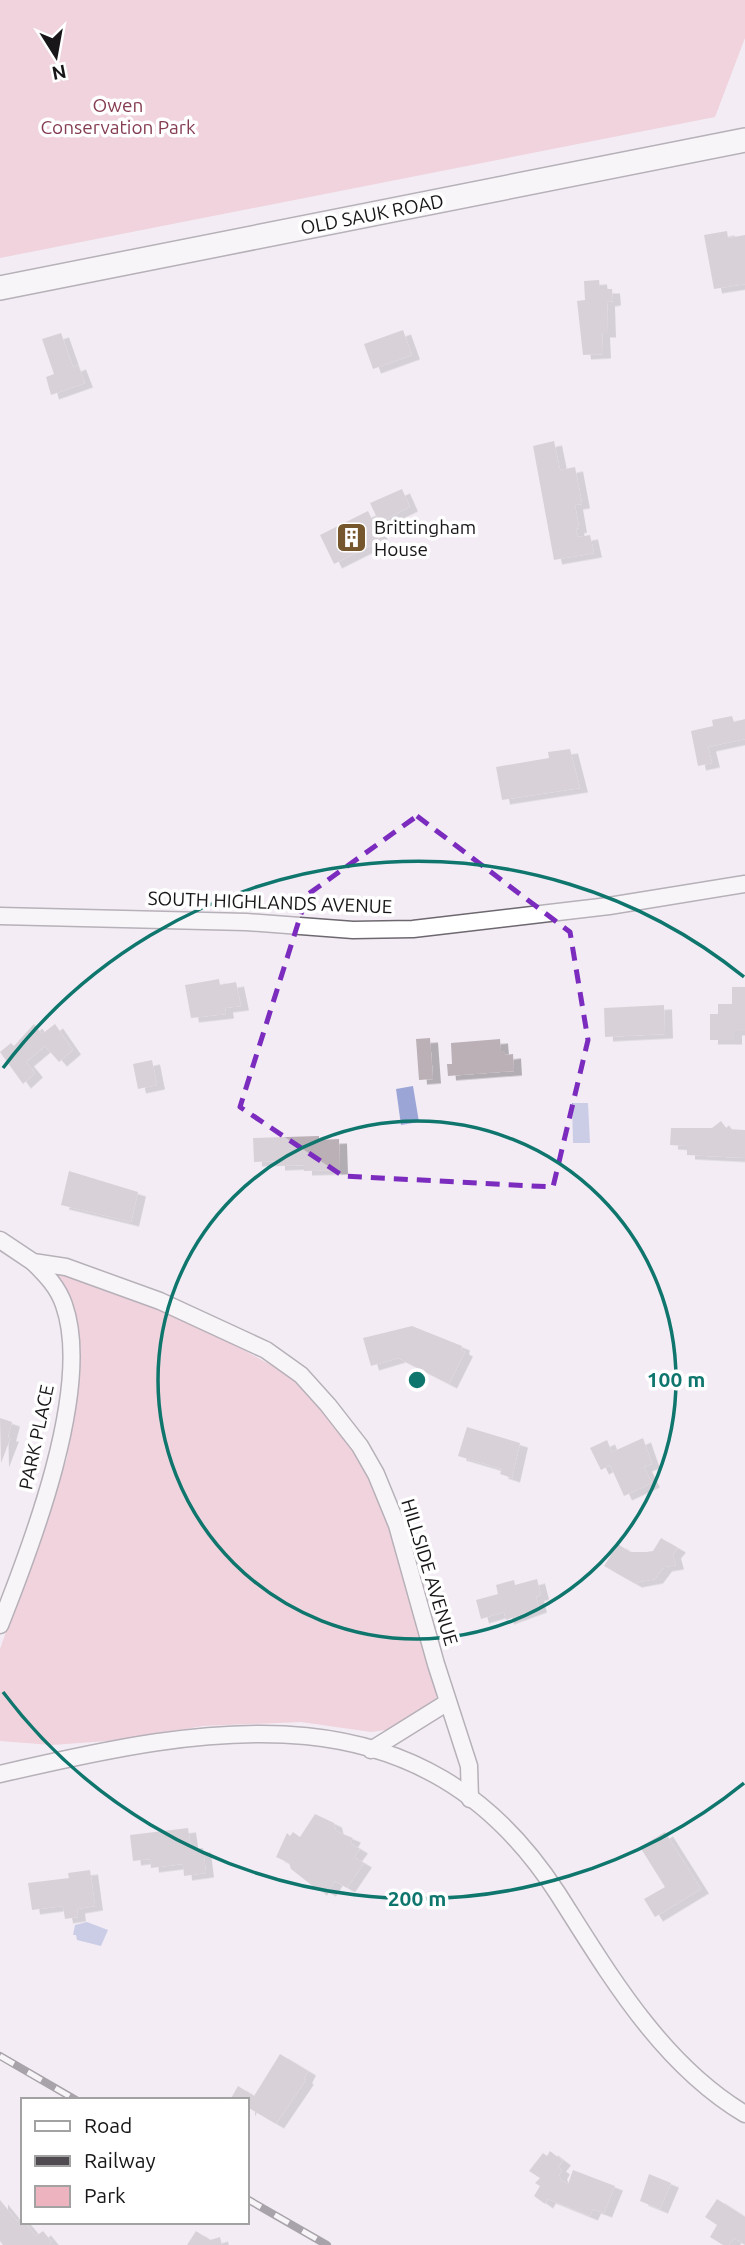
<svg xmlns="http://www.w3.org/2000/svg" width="745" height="2245" viewBox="0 0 745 2245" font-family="Ubuntu,sans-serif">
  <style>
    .green { fill: #edb3bf }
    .water { fill: #9ca6d6 }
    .building { fill: #bab0b6; filter: url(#shadow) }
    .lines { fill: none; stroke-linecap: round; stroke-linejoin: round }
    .street-casing { stroke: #6d676f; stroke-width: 19 }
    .secondary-casing { stroke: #6d676f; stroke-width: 26 }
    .street { stroke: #fff; stroke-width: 16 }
    .secondary { stroke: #fff; stroke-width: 23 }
    .rail-casing { stroke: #4f4b50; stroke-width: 8 }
    .rail { stroke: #fff; stroke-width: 5; stroke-dasharray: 16; stroke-linecap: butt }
    .marked { fill: none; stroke: #7b2cbf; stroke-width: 5; stroke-dasharray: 14 9; stroke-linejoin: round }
    .ring { fill: none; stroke: #0f766e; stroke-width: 3.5 }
    .labels { text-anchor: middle; stroke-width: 7; stroke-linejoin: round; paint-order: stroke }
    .park-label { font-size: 19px; fill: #853d51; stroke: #fff }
    .street-label { font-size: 19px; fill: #191619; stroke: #fff }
    .poi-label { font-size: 19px; fill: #191619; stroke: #fff; text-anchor: start }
    .centre { fill: #0f766e; stroke: #fff; stroke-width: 3.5 }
    .ring-label { font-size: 21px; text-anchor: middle; font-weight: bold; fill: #0f766e; stroke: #fff; stroke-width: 7; stroke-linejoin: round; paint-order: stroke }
  </style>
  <defs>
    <filter id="shadow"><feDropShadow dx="8" dy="4.5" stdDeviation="0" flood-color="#0004"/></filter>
  </defs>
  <rect width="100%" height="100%" fill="#f3ecf4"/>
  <g class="green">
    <polygon points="0,0 745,0 745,38 715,117 0,258"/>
    <polygon points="50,1271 100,1285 177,1314 299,1380 337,1425 367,1475 389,1523 437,1692 436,1701 393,1729 371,1732 301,1722 203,1726 121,1740 52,1745 0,1741 0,1649 67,1458 80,1347 73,1306"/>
  </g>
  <g class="water">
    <polygon points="413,1086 419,1122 401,1125 396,1089"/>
    <polygon points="572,1103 588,1103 590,1143 573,1143"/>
    <polygon points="87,1922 108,1930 101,1946 77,1940 76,1935 73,1935 75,1925"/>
  </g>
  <g class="building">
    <polygon points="727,231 728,238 745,235 745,284 714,289 704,235"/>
    <polygon points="599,280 600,289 612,289 613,301 607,302 608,333 602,333 603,354 583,355 577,301 585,300 584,281"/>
    <polygon points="403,330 412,355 373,369 364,344"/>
    <polygon points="61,333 73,367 78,365 85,383 51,395 46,377 54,374 42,339"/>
    <polygon points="554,441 560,470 575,467 582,504 575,505 579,528 576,529 578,537 590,535 594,553 554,560 533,446"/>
    <polygon points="402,489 410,507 379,522 370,503"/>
    <polygon points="368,511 382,540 334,564 320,535"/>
    <polygon points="732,716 734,722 745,719 745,739 708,747 712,763 698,766 691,731 713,726 712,720"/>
    <polygon points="570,749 580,788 502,800 496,767 549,758 548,752"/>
    <polygon points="219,979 220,985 236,982 241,1006 225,1008 226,1014 191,1018 185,985"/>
    <polygon points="732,987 745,987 745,1031 734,1031 734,1040 710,1040 710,1014 718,1014 718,1004 732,1004"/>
    <polygon points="664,1005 665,1034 605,1037 604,1008"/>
    <polygon points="34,1024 42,1034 55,1024 73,1050 59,1062 45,1046 26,1062 35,1073 23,1084 0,1052 11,1043 14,1046"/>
    <polygon points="430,1038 433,1079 419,1080 416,1039"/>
    <polygon points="500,1039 501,1051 505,1051 505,1055 513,1054 514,1071 448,1076 447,1064 452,1064 451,1043"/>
    <polygon points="152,1060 157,1085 138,1089 133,1064"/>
    <polygon points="721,1121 727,1129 745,1130 745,1158 687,1155 687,1146 670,1145 671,1128 712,1128"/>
    <polygon points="319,1136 319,1140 339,1139 340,1170 304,1171 304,1165 277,1166 277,1161 254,1162 253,1138"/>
    <polygon points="69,1171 138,1192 131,1222 61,1205"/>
    <polygon points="412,1326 462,1346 461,1350 465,1352 449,1384 398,1358 371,1366 363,1338"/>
    <polygon points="0,1418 12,1422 8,1437 11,1437 1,1463"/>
    <polygon points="467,1427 520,1443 512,1478 500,1474 502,1469 458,1456"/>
    <polygon points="643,1438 652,1464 644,1467 652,1483 624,1496 610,1465 601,1470 590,1448 607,1440 612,1452"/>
    <polygon points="661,1538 678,1548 673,1554 676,1565 664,1567 655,1579 634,1583 604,1566 618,1544 630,1552 646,1552 653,1551"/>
    <polygon points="537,1579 541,1595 536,1597 539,1608 506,1620 504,1612 481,1619 476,1600 498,1594 496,1585 514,1580 515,1585"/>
    <polygon points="315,1814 334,1823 336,1831 353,1838 350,1843 360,1849 354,1857 364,1863 347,1888 335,1881 328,1892 321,1888 319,1891 291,1869 289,1863 276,1857 287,1833 290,1836 293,1832 300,1837"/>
    <polygon points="188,1828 191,1849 203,1848 206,1873 184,1876 183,1864 151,1868 150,1859 133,1861 130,1835"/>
    <polygon points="665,1832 701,1889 655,1917 644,1899 665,1887 640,1847"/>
    <polygon points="90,1870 95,1906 77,1909 78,1917 65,1919 63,1906 32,1910 28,1883 69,1878 68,1873"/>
    <polygon points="280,2054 308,2071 304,2079 306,2080 276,2124 249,2108 247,2112 247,2100 230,2100 238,2086 254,2096"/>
    <polygon points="550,2151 563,2161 558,2167 562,2170 559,2175 561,2180 568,2184 573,2170 615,2186 604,2213 593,2209 590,2216 548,2199 545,2204 534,2196 540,2186 535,2183 540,2178 529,2171 543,2153 547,2156"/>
    <polygon points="649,2174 671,2183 660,2209 640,2201"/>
    <polygon points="717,2199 745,2217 745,2245 734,2238 729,2245 723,2245 710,2237 717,2225 705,2217"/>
    <polygon points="0,2200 17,2221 21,2218 36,2236 43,2231 52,2242 49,2245 3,2245 0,2241"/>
    <polygon points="196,2231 210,2240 220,2237 222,2245 187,2245"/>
  </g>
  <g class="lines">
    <defs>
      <g id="street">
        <polyline points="0,916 246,922 353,930 413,929 609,906 745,884"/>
        <polyline points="0,1240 33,1262 66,1267 160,1301 266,1350 301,1375 328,1405 360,1446 376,1474 397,1525 436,1664 469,1766 470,1799"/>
        <path d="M0,1625C31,1547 93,1387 64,1305C58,1287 46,1275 33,1262"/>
        <polyline points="371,1750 448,1702"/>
        <path d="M0,1774C210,1725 421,1682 558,1894C609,1974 661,2064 745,2114"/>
      </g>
      <polyline id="secondary" points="0,288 745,140"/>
    </defs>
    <use href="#street" class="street-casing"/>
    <use href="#secondary" class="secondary-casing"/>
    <use href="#street" class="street"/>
    <use href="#secondary" class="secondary"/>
    <defs>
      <g id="rail">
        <polyline points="0,2056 76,2100"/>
        <polyline points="247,2199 327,2245"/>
      </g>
    </defs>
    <use href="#rail" class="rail-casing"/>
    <use href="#rail" class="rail"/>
  </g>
  <path d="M0 0H745V2245H0ZM417,816L570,932L588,1040L553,1187L343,1176L240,1107L307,895Z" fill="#f3ecf4" fill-opacity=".55" fill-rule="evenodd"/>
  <path class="marked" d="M417,816L570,932L588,1040L553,1187L343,1176L240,1107L307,895Z"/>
  <g class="ring">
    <circle cx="417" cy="1380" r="259"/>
    <path d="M744 1783A519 519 0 0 1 3 1692M3 1068A519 519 0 0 1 744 977"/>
  </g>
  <defs>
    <symbol id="building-square" viewBox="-11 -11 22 22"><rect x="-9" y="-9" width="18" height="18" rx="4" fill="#76562c" stroke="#fff"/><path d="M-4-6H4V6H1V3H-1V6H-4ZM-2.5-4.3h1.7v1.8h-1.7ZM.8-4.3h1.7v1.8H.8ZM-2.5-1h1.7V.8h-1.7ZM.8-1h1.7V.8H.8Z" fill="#fff"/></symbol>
  </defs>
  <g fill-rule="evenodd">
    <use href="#building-square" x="334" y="520" width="35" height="35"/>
  </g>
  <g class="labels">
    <g class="park-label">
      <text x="118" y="112">Owen<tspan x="118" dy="22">Conservation Park</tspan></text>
    </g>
    <g class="street-label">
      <text transform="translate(372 214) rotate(-11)" y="7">OLD SAUK ROAD</text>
      <text transform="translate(270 902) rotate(2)" y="7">SOUTH HIGHLANDS AVENUE</text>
      <text transform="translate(36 1437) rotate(-78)" y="7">PARK PLACE</text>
      <text transform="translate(430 1572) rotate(73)" y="7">HILLSIDE AVENUE</text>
    </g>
    <g class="poi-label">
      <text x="374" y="534">Brittingham<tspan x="374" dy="22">House</tspan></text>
    </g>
  </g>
  <circle cx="417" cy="1380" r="10" class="centre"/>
  <g class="ring-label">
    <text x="676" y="1387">100 m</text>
    <text x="417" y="1906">200 m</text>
  </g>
  <rect x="21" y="2098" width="228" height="126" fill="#ffffff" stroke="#a3a2a3" stroke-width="2"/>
  <rect x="35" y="2121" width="35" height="10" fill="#ffffff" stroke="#a3a2a3" stroke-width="2"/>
  <text x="84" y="2133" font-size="21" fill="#191619">Road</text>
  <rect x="35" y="2156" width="35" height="10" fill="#4f4b50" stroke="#a3a2a3" stroke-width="2"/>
  <text x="84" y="2168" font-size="21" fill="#191619">Railway</text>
  <rect x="35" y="2186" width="35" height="21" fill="#edb3bf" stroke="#a3a2a3" stroke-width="2"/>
  <text x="84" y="2203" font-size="21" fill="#191619">Park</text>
  <g transform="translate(56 56) rotate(169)" stroke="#ffffff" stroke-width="5" paint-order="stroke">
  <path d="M0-5L12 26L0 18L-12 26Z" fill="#191619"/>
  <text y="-10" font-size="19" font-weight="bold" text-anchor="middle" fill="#191619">N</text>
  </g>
</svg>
